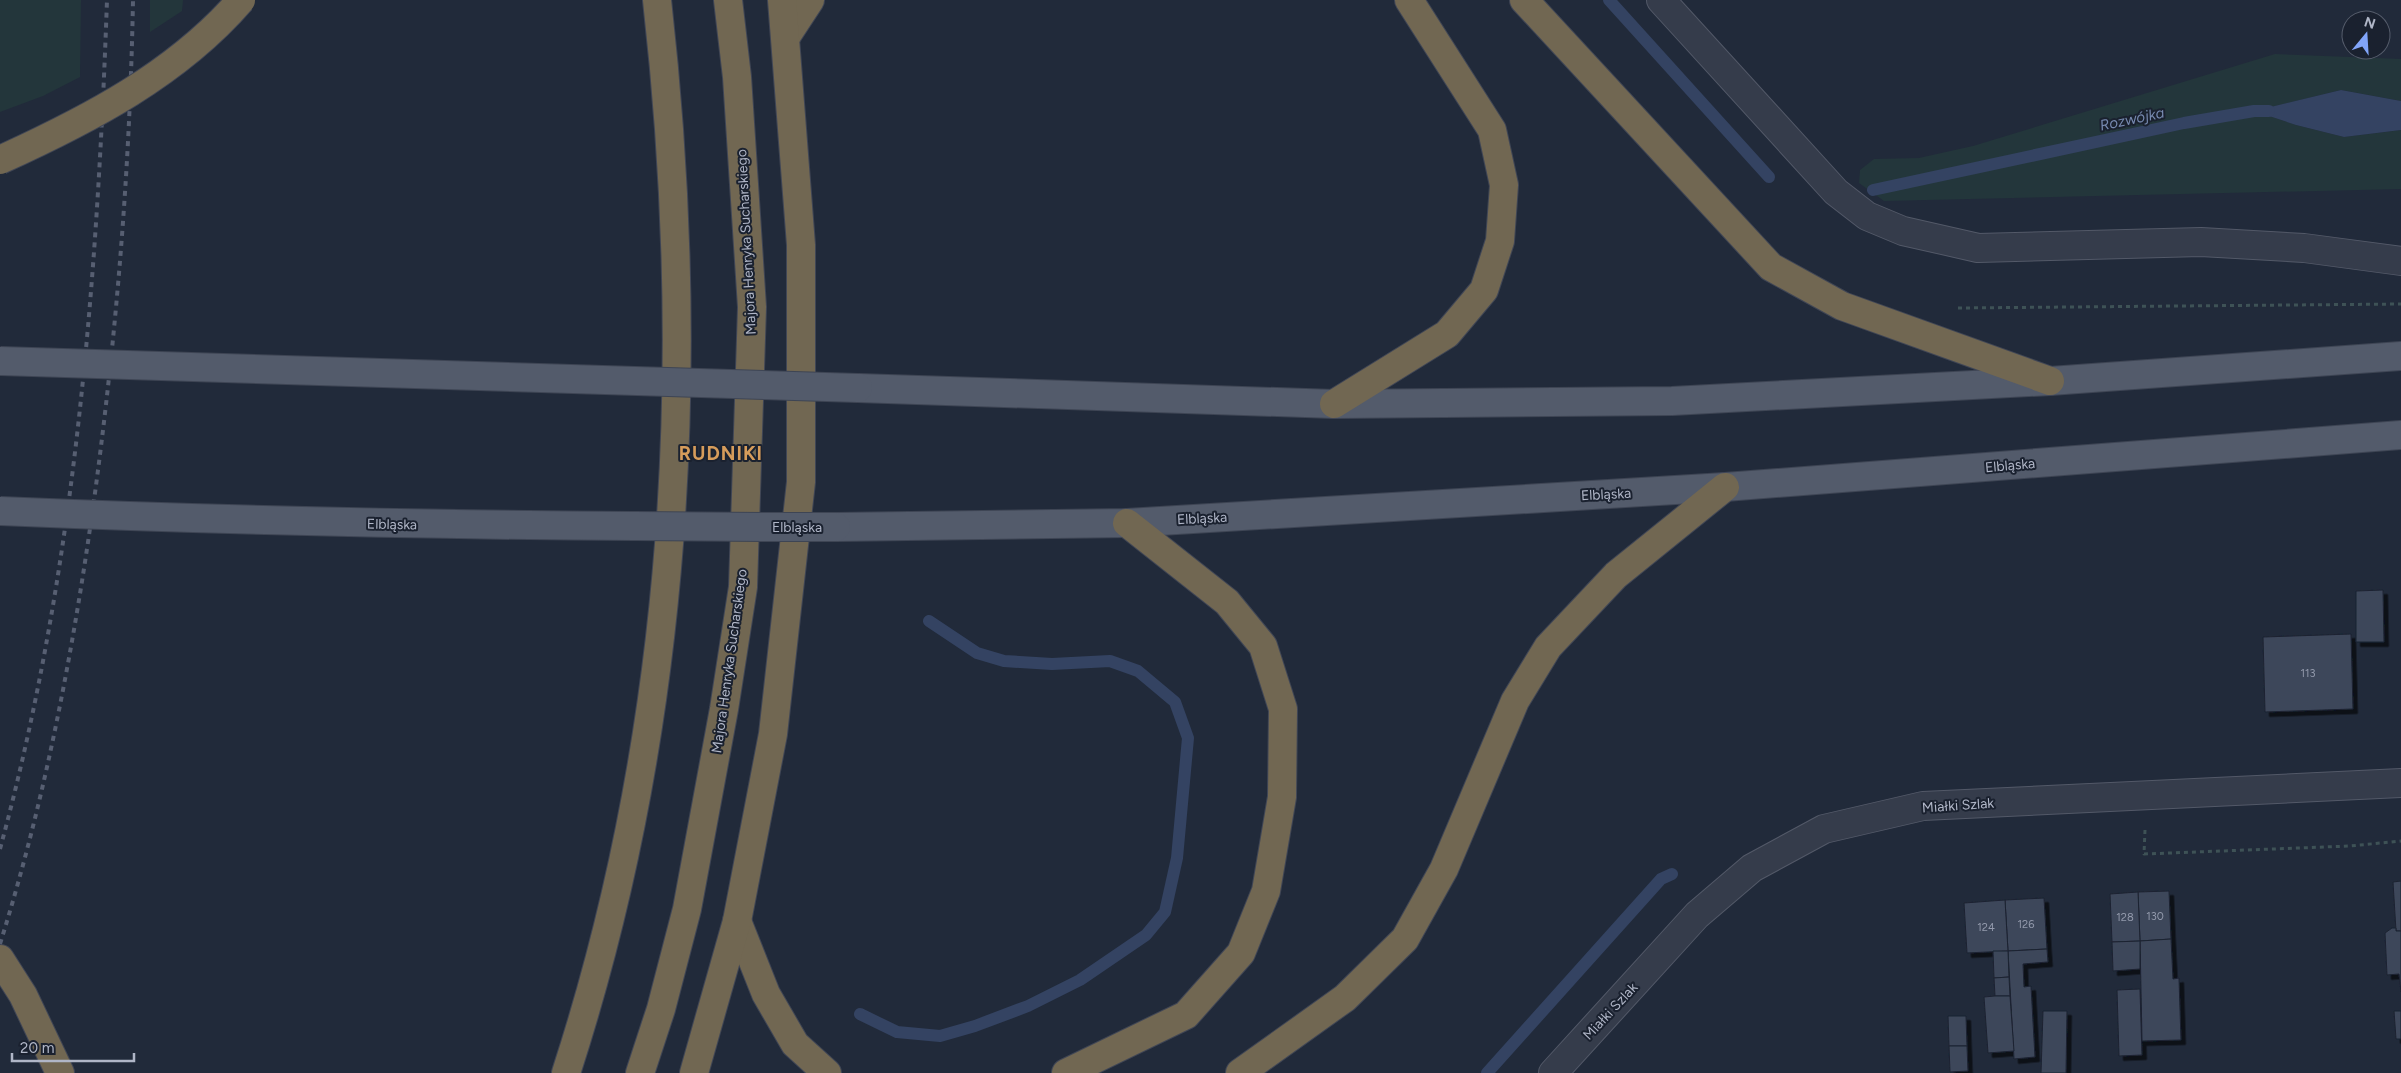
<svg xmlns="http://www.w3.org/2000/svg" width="2401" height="1073" viewBox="0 0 2401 1073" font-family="Figtree,sans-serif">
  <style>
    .green { fill: #23363b }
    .water { fill: #344362 }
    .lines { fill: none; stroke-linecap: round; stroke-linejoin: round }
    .stream { stroke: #344362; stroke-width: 12 }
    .building { fill: #3d465a; stroke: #1c2331; filter: url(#shadow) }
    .minor-casing { stroke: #535968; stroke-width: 30 }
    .major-casing { stroke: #3e4554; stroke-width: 30 }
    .highway-casing { stroke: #404655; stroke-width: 30 }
    .path { stroke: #3e5256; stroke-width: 3; stroke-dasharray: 4 4; stroke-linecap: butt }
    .minor { stroke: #353c4b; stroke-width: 28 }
    .major { stroke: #535b6b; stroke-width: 28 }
    .highway { stroke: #716752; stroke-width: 28 }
    .rail { stroke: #575f72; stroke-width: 4; stroke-dasharray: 5 5; stroke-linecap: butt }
    .major-bridge-casing { stroke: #3e4554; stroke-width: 30; stroke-linecap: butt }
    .highway-bridge-casing { stroke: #404655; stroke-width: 30; stroke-linecap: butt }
    .major-bridge { stroke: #535b6b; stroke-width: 28 }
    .highway-bridge { stroke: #716752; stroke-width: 28 }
    .labels { text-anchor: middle; stroke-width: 4; stroke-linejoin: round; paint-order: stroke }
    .number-label { font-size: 11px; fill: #939aac }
    .street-label { font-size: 14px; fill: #b0b6c7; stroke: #1a212f }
    .water-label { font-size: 15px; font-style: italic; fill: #778ab0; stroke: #1a212f }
    .district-label { font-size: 19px; font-weight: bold; letter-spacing: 1px; fill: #d69c5b; stroke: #1a212f }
  </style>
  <defs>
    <filter id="shadow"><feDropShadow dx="4.5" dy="4.5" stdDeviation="0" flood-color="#0009"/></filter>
  </defs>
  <rect width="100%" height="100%" fill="#212a3a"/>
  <g class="green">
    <polygon points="0,0 81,0 80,77 43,96 0,112"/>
    <polygon points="150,0 183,0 182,11 150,32"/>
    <polygon points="2275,54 2401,59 2401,101 2341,90 2255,111 2296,125 2344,137 2401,130 2401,189 1884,201 1859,183 1860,170 1874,159 1919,158 1973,146"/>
  </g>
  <polygon class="water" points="2341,90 2401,101 2401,130 2344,137 2296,125 2254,111"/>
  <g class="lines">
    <g class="stream">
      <polyline points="1609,0 1769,177"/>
      <polyline points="1873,190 2184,123 2254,111 2269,111"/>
      <polyline points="860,1014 897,1032 940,1036 975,1026 1028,1006 1080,980 1146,935 1165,912 1177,858 1188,738 1175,702 1138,671 1110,661 1052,664 1004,661 977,653 929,621"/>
      <polyline points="1487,1073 1661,879 1672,874"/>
    </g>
  </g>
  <g class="building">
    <polygon points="2383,590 2384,642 2356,642 2356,591"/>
    <polygon points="2351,634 2353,709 2265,712 2263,637"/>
    <polygon points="2401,881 2401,931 2396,931 2393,882"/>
    <polygon points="2169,891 2171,939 2140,941 2138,892"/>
    <polygon points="2138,892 2140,941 2112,942 2110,894"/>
    <polygon points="2044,898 2047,949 2008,951 2005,900"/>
    <polygon points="2005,900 2008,951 1967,953 1964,903"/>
    <polygon points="2392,928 2396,928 2396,931 2401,931 2401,992 2399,974 2387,975 2385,933"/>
    <polygon points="2171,939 2173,979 2179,978 2181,1040 2142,1041 2140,941"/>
    <polygon points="2140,941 2140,969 2113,971 2112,942"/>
    <polygon points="2047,949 2048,962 2023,964 2024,987 2031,986 2035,1057 2014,1059 2008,951"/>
    <polygon points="1993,951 2008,951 2009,977 1994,978"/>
    <polygon points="2009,977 2010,996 1995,996 1994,978"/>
    <polygon points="2140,989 2142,1055 2119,1056 2117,990"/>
    <polygon points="1995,996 2010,996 2014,1051 1988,1053 1984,997"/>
    <polygon points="2043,1011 2067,1011 2066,1073 2041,1073"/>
    <polygon points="2394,1011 2401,1011 2401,1039 2396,1039"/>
    <polygon points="1948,1016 1966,1016 1967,1046 1949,1046"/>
    <polygon points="1949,1046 1967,1046 1968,1071 1950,1072"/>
  </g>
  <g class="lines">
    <defs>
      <g id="minor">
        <polyline points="1661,0 1836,192 1867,216 1903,231 1978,248 2201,242 2304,248 2401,261"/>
        <polyline points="1553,1073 1697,915 1752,868 1824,829 1923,806 2401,783"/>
      </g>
      <g id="major">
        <polyline points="858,388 1334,404 1672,401 2050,381 2401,356"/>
        <polyline points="836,527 1127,523 1725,487 2401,435"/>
      </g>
      <g id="highway">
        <polyline points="1524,0 1771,267 1842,306 2050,381"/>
        <polyline points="787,35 810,0"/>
        <polyline points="1334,404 1447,334 1484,290 1500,241 1504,185 1492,130 1409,0"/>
        <polyline points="737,921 766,994 795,1044 827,1073"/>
        <polyline points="0,959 23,995 60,1073"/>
        <path d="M566,1073C679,725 698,362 657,0"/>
        <polyline points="640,1073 661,1009 687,909 724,709 743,587 752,307 737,77 728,0"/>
        <polyline points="694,1073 737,921 773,734 801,482 801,245 782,0"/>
        <polyline points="1066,1073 1186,1015 1241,953 1266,891 1282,797 1283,709 1263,646 1227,602 1127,523"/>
        <polyline points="1240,1073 1345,998 1405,939 1444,869 1515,701 1548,647 1616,575 1725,487"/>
      </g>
    </defs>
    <use href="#minor" class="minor-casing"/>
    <use href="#major" class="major-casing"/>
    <use href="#highway" class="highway-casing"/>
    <g class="path">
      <polyline points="1958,308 2401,304"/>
      <polyline points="2145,830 2144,854 2350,846 2401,841"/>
    </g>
    <use href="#minor" class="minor"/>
    <use href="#major" class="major"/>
    <use href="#highway" class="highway"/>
    <g class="rail">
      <path d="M0,849C75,573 97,284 107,0"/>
      <path d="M0,944C46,797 74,646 95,493C117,329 130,165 133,0"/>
    </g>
    <defs>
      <g id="major-bridge">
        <polyline points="0,361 858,388"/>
        <path d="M0,511C279,523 557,527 836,527"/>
      </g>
      <path id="highway-bridge" d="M0,160C88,120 177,74 241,0"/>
    </defs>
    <use href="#major-bridge" class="major-bridge-casing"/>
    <use href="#highway-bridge" class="highway-bridge-casing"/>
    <use href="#major-bridge" class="major-bridge"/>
    <use href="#highway-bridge" class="highway-bridge"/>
  </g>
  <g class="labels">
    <g class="number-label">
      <text x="2308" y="677">113</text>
      <text x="2155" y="920">130</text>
      <text x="2125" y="921">128</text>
      <text x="2026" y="928">126</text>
      <text x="1986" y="931">124</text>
    </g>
    <g class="street-label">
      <text transform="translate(746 242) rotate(-93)" y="5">Majora Henryka Sucharskiego</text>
      <text transform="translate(2010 465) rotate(-5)" y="5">Elbląska</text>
      <text transform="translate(1606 494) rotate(-3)" y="5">Elbląska</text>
      <text transform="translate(1202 518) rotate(-3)" y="5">Elbląska</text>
      <text transform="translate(392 524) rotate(1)" y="5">Elbląska</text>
      <text x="797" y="532">Elbląska</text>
      <text transform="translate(729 661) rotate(-82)" y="5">Majora Henryka Sucharskiego</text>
      <text transform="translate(1958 805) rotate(-4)" y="5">Miałki Szlak</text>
      <text transform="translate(1610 1011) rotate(-47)" y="5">Miałki Szlak</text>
    </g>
    <g class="water-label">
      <text transform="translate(2132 119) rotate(-12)" y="5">Rozwójka</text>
    </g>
    <g class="district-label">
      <text x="721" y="460">RUDNIKI</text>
    </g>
  </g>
  <g transform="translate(2366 35) rotate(18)"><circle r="24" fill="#1a212f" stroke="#565d6c"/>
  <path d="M0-4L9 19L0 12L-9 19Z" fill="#81a5fa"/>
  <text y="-8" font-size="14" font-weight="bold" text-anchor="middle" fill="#b0b6c7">N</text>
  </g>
  <path d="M12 1053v8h122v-8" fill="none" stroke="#b0b6c7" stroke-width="2.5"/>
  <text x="20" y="1053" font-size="15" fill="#b0b6c7" stroke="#1a212f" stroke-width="4" paint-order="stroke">20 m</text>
</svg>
